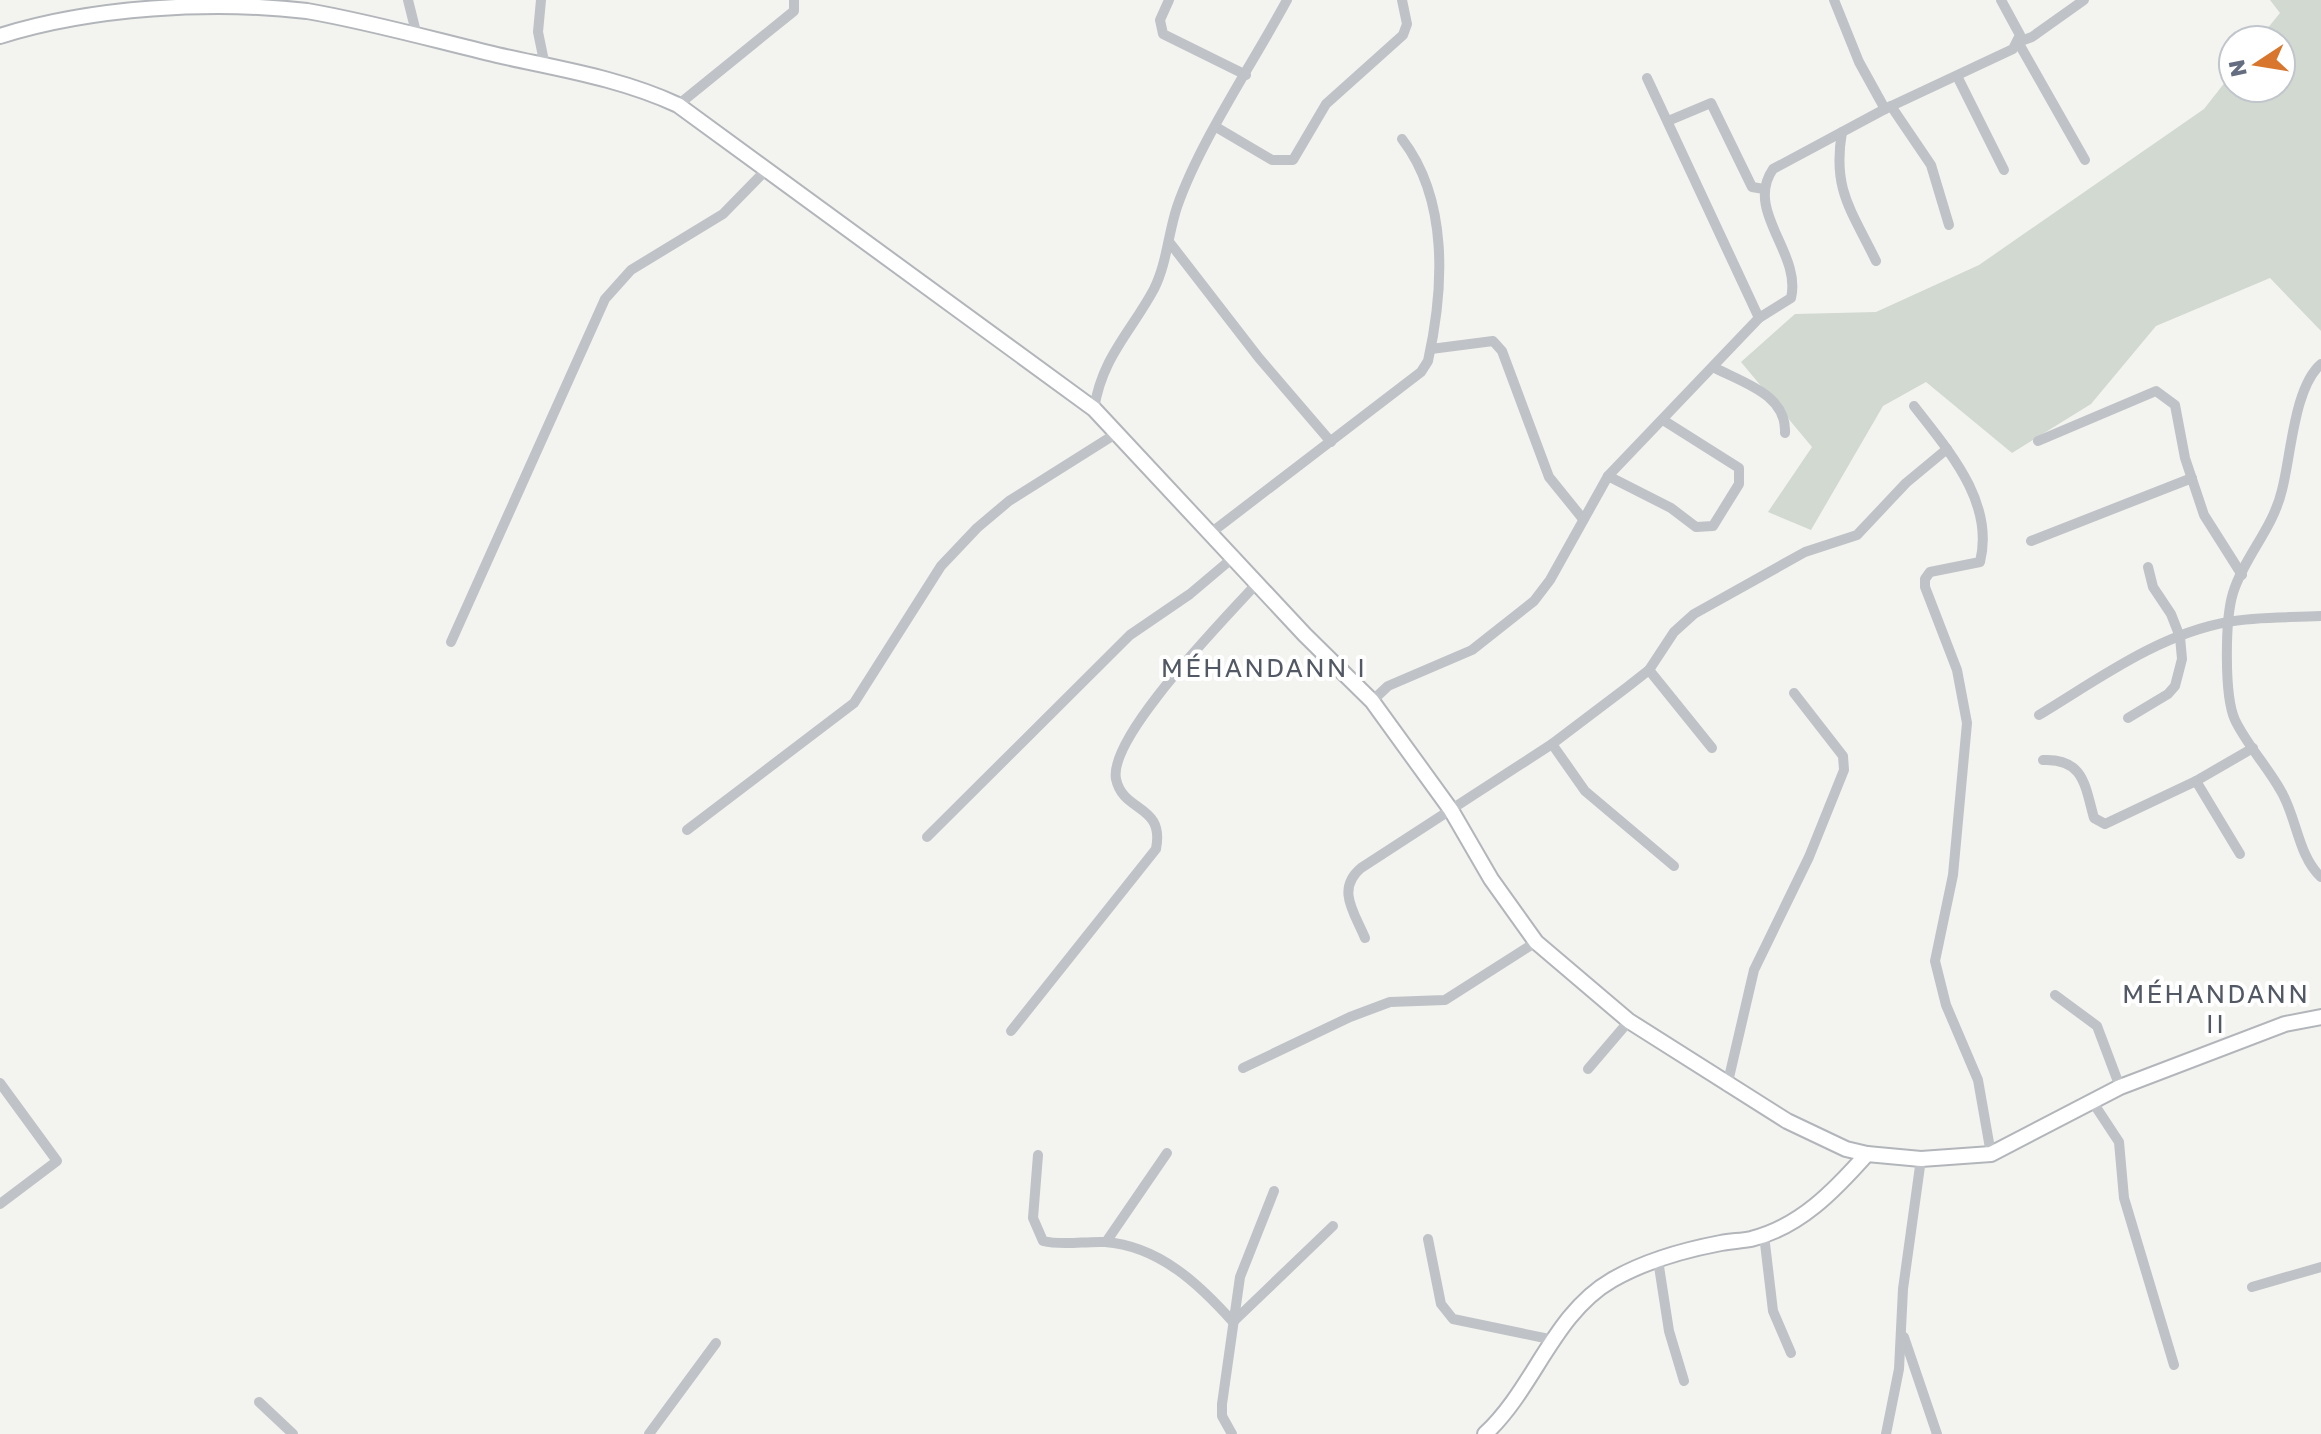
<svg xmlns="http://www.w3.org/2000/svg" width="2321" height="1434" viewBox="0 0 2321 1434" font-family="'Golos Text',sans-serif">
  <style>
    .green { fill: #d2d9d0 }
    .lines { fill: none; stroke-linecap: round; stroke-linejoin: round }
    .secondary-casing { stroke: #b2b5ba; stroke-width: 18 }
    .street { stroke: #bfc2c6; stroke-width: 10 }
    .secondary { stroke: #fff; stroke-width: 14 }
    .labels { text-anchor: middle; stroke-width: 8; stroke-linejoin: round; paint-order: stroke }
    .quarter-label { font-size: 26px; letter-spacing: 2px; fill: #525965; stroke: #fff }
  </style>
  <rect width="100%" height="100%" fill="#f3f4f0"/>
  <polygon class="green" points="2270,0 2321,0 2321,331 2270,278 2156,326 2091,404 2012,453 1926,382 1883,406 1811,530 1768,512 1812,447 1741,362 1795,314 1876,312 1979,265 2204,109 2233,72 2233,88 2281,88 2281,40 2258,40 2280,13"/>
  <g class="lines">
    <defs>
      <g id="secondary">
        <path d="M0,36C91,7 212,0 307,11C371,22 434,40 497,55C559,69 620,78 678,105L1094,409L1305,635L1372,701L1451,810L1491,879L1536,942L1629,1021L1787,1121L1846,1149L1867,1154L1921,1159L1991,1154L2120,1087L2285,1024L2321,1017"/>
        <path d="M1485,1434C1534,1389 1553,1314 1612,1280C1645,1261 1684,1250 1721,1243C1731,1241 1741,1241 1751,1239C1800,1227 1835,1190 1867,1154"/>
      </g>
    </defs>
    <use href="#secondary" class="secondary-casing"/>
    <g class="street">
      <polyline points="408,0 417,36"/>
      <polyline points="541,0 538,32 545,66"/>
      <polyline points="1169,0 1160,20 1163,34 1246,75"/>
      <polyline points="1834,0 1859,62 1885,109"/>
      <polyline points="2084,0 2032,37 2018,42 2085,160"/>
      <polyline points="1957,76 2004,170"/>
      <polyline points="1647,78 1759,318"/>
      <polyline points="678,105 794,11 794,0"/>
      <polyline points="1891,106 1931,165 1949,225"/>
      <polyline points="1668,121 1711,103 1752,187 1764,189"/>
      <polyline points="1216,127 1272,160 1293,160 1326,104 1403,35 1407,24 1402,0"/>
      <path d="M1842,132C1832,190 1852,211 1876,261"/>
      <polyline points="1170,243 1259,358 1331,442"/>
      <polyline points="1431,349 1493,341 1502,351 1549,477 1583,519"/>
      <path d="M2321,364C2294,387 2291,456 2282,490C2273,529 2244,557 2233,593C2225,619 2224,696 2235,720C2247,745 2267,766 2281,791C2297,818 2298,856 2321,877"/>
      <path d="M1715,368C1744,383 1787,395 1785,433"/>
      <path d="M1914,406C1948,450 1995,502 1980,562L1930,572L1925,579V587L1957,670L1967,723L1953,875L1935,961L1946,1005L1978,1080L1991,1154"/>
      <path d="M1094,409C1102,357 1131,332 1154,289C1167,263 1168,234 1177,207C1200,141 1253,63 1287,0"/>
      <polyline points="2038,441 2156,391 2175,405 2185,458 2204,515 2242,575"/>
      <polyline points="1608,476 1671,508 1696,527 1713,526 1739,484 1739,468 1663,420"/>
      <path d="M1212,532L1421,372L1428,361C1444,289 1449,200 1402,139"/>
      <polyline points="2031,541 2192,478"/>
      <polyline points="451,642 605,299 631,270 723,214 766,170"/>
      <polyline points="1649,670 1712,748"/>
      <path d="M1372,701L1388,686L1472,650L1534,601L1550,580L1608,476L1759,318L1791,298C1802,253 1744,211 1773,169L1885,109L2013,49L2020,35L2001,0"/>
      <path d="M2039,715C2097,680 2159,634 2228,622C2257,616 2291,618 2321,616"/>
      <polyline points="2128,718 2168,694 2175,686 2182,659 2180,637 2171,614 2153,587 2148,567"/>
      <polyline points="1552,744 1585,791 1674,866"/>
      <path d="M2043,760C2084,758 2085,786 2094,818L2105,824L2196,781L2253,748"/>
      <polyline points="2196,781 2240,854"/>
      <polyline points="687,830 854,703 941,566 977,528 1009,501 1117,433"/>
      <polyline points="927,837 1130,635 1190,594 1235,556"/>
      <path d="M1365,938C1354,912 1336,889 1361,868L1552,744L1626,688L1649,670L1674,632L1694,614L1805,552L1857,535L1906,483L1947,449"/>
      <polyline points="2055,995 2097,1026 2120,1087"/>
      <path d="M1011,1031L1156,849C1165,804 1123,813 1116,779C1108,736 1227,617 1258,582"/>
      <polyline points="1243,1068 1350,1017 1390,1002 1445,1000 1536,942"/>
      <polyline points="1588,1069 1629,1021"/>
      <polyline points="0,1083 57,1161 0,1204"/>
      <polyline points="1727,1086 1754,970 1809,857 1844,770 1843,756 1794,693"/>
      <polyline points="2092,1101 2119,1142 2124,1198 2174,1365"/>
      <path d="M1038,1155L1033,1218L1043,1241C1063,1246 1084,1241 1105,1242C1159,1246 1199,1284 1233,1322L1333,1226"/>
      <polyline points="1764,1235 1773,1311 1791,1353"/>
      <polyline points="1428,1239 1441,1304 1453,1319 1554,1340"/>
      <polyline points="1106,1242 1167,1153"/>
      <polyline points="1658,1260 1669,1331 1684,1381"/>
      <polyline points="2252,1287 2321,1267"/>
      <polyline points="1904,1337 1937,1434"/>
      <polyline points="259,1402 293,1434"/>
      <polyline points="649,1434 716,1343"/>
      <polyline points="1232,1434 1222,1416 1222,1404 1240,1277 1274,1191"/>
      <polyline points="1886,1434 1899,1369 1903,1289 1921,1159"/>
    </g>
    <use href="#secondary" class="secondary"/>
  </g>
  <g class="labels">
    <g class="quarter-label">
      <text x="1264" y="677">MÉHANDANN I</text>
      <text x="2216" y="1003">MÉHANDANN<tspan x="2216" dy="30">II</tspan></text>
    </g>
  </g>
  <g transform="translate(2257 64) rotate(258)"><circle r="38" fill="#ffffff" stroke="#c1c5cc" stroke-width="2"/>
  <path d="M0-6L14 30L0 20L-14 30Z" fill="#d8762d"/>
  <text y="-12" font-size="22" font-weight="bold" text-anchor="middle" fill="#656e80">N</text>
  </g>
</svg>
